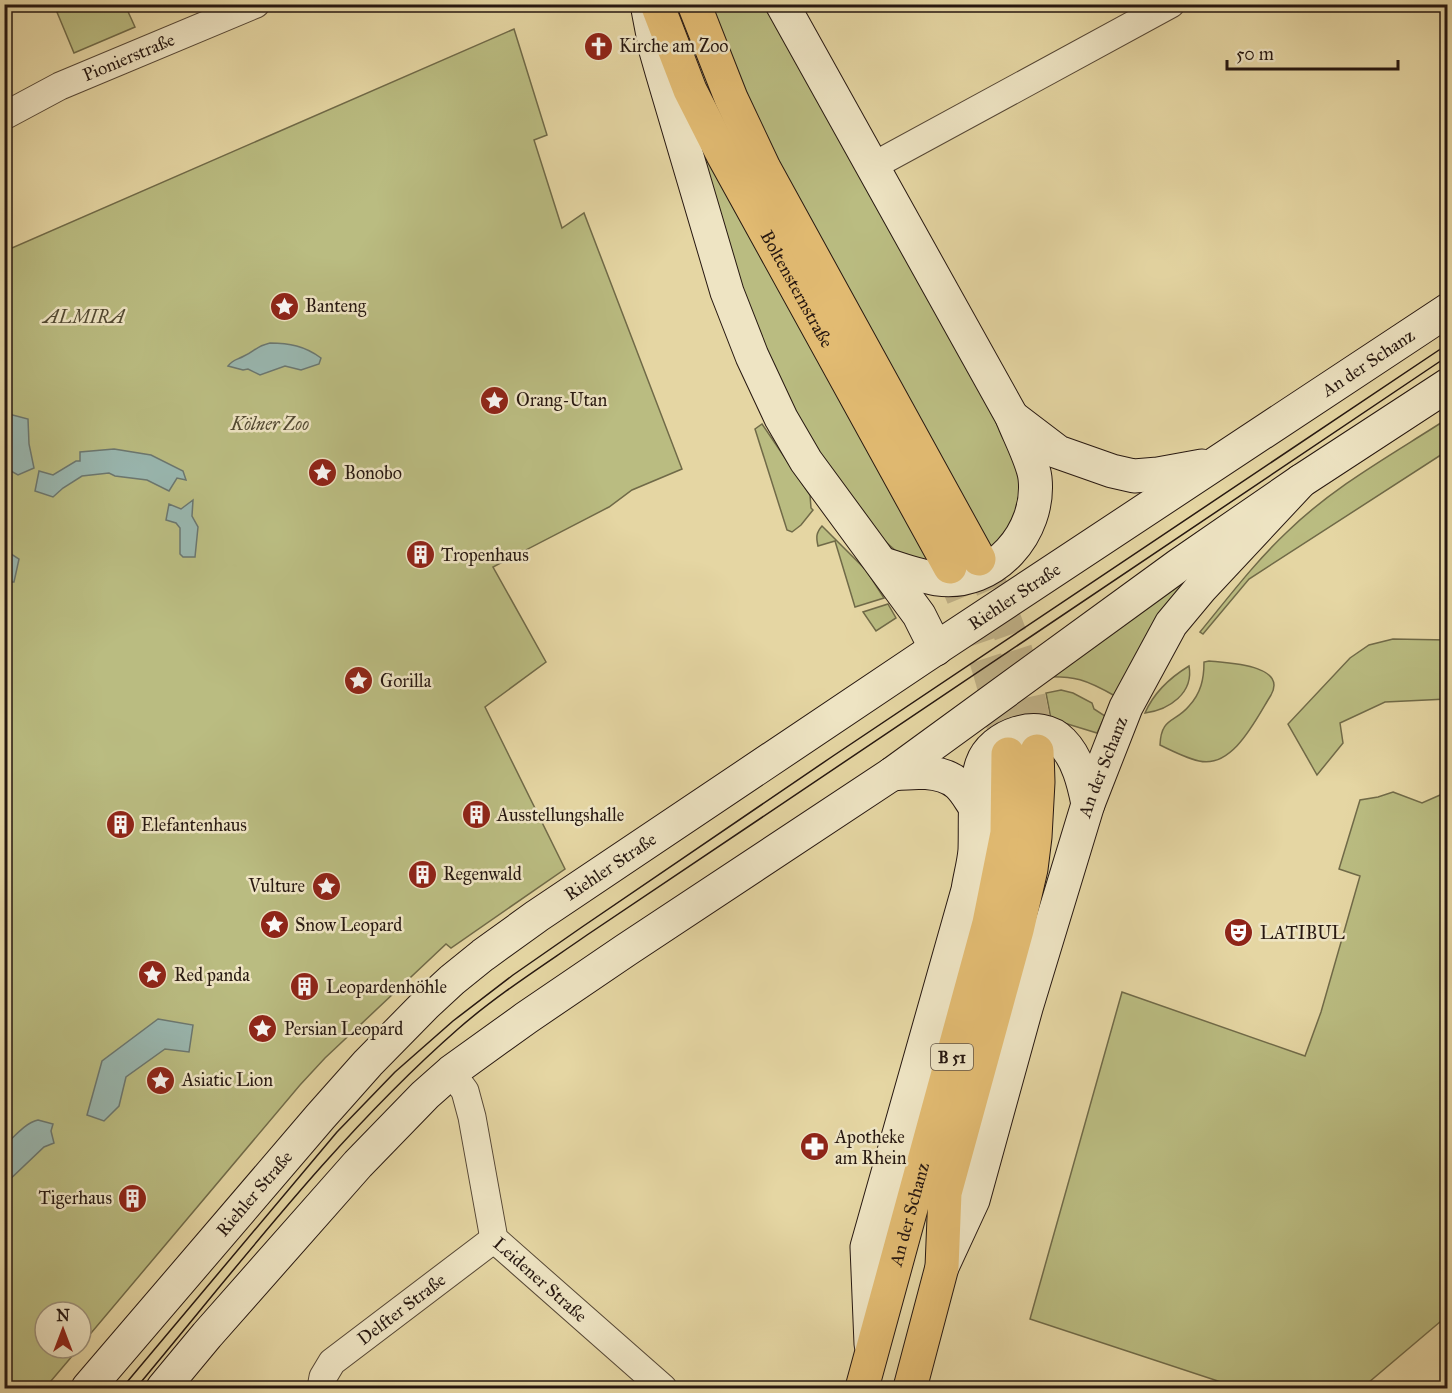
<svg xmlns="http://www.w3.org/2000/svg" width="1452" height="1393" viewBox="0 0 1452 1393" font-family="'IM FELL Great Primer',serif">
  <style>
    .green { fill: #babc81; stroke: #706a48; stroke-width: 1.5 }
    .water { fill: #99b7b0; stroke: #6b7770; stroke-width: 1.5 }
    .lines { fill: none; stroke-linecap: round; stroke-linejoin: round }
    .primary-tunnel { stroke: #bfb086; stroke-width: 33; stroke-dasharray: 33 16; stroke-linecap: butt }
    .minor-casing { stroke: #564735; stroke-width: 29 }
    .secondary-casing { stroke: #261710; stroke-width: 35 }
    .primary-casing { stroke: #261710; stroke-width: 35 }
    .minor { stroke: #eee4c3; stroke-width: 27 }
    .secondary { stroke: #eee4c3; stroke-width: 33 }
    .primary { stroke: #e2bb72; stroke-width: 33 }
    .tram { stroke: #261710; stroke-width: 1.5 }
    .labels { text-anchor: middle; stroke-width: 5; stroke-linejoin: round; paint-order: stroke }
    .shield { fill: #eee4c3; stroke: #625446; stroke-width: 1.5 }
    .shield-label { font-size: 16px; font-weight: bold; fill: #261710 }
    .poi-label { font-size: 18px; fill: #261710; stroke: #eee4c3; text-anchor: start }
    .street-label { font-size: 18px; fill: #261710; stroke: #eee4c3 }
    .park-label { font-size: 18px; font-style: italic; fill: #524932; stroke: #eee4c3 }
  </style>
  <rect width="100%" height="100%" fill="#e5d6a3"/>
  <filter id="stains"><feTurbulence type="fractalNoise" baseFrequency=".00333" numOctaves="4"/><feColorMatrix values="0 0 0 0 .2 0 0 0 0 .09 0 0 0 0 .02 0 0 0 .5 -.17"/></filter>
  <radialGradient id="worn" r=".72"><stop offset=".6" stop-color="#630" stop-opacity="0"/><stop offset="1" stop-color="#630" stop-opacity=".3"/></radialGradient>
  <g class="green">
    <polygon points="54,5 125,5 135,27 74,53"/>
    <polygon points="707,5 767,5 1015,448 1024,509 992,552 776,162"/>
    <polygon points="514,29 547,135 534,140 562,228 584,213 682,469 632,490 609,507 493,567 546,662 485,707 565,869 451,948 446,944 325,1058 300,1085 81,1345 81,1312 45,1312 45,1348 79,1348 45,1388 5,1388 5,251"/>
    <polygon points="689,110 932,565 905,559 869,527 828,476 760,356"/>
    <path d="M1447,419V451L1249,579L1203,634L1200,632C1228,598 1255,562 1287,532C1334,486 1393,454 1447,419Z"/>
    <polygon points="762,424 810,495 811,508 813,510 801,525 792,532 787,530 755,429"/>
    <path d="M822,526L866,570L884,598L855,607L835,541L818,546C816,537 816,533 822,526Z"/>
    <path d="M1197,566L1115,696C1087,680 1074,675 1042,677Z"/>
    <polygon points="888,604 896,618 876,631 863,612"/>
    <polygon points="1393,639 1447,640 1447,699 1385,702 1340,723 1343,743 1317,775 1288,724 1350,658 1369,645"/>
    <path d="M1209,661C1228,663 1288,665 1271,695C1256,719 1233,769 1199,761C1186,758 1172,751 1160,745C1161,717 1175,723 1189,706C1201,693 1204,679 1204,662Z"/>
    <path d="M1189,666C1194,693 1169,710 1145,713C1154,692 1171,677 1189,666Z"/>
    <polygon points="1061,690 1073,693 1092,703 1094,709 1105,716 1097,733 1051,719 1046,693"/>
    <polygon points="1393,792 1422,803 1447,792 1447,1316 1362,1388 1239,1388 1030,1319 1122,992 1305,1056 1321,1012 1360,876 1339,869 1360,800 1378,797"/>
  </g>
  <g class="water">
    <path d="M270,343C289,343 305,346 321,358L319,364L301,370L285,366L260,375L248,369L243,370L228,366C233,359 237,360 244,356C255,351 256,346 270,343Z"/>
    <polygon points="5,413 28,419 29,444 34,468 18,475 11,471 5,472"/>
    <polygon points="114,449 151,455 183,471 186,480 177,478 169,491 147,480 115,476 109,473 82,476 63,488 53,497 35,491 39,471 53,475 76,461 80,461 80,452"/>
    <polygon points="193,500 192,516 198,527 195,557 183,557 180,554 180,528 176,523 166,520 169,504 181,509"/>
    <polygon points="5,550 19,559 14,582 6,582 5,585"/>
    <polygon points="158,1019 193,1025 189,1052 165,1049 126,1077 119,1106 104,1121 87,1115 102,1061"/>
    <path d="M38,1120L53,1124L51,1131L54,1143L44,1147L5,1184V1145C15,1136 25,1123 38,1120Z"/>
  </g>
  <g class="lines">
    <g class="primary-tunnel">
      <path d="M979,559C1007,621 1032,683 1037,751"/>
      <path d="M950,567C977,628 998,688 1008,754"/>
    </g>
    <defs>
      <g id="minor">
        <path id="s1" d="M4,116L60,86L256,4"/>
        <polyline points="873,166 1171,4"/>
        <path id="s2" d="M451,1072L465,1091L472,1117L494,1239L663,1388"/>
        <path id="s3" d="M321,1388L323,1377L332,1362L494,1239"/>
      </g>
      <g id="secondary">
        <polyline points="647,4 656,51 662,72 727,292 752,356 781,418 806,461 919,615 936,649"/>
        <path d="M782,4L1012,417C1018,433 1033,461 1035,478C1041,532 994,587 937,579C919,576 900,569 883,564"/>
        <polyline points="1012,417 1058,452 1112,471 1134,476 1158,474 1202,466"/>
        <path d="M892,774C912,772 941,769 958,784C965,790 970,800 976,808"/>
        <path id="s4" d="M942,1267L973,1200L1026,1008L1088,804L1126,707L1171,624L1201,588L1301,481L1448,385"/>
        <path d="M871,1344L867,1247L968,890C970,877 974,863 975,850C976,821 973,791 982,764C992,735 1040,718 1062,742C1078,758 1084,784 1088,804"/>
        <path id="s5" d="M88,1388L320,1117L368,1063L425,1005L452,980L483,955L537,916L923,657L1448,310"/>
        <polyline points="163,1388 207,1335 358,1164 425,1095 451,1072 526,1018 626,950 892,774 1179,565 1301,481"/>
      </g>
      <g id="primary">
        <path id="s6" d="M657,4L690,90L723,155L950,567"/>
        <polyline points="694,4 731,98 764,168 979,559"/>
        <path id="s7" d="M862,1388L989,923L1007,833L1008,754"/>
        <polyline points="910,1388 942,1267 945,1193 1017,930 1031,869 1035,837 1038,782 1037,751"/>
      </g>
    </defs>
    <use href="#minor" class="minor-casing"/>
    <use href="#secondary" class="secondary-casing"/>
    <use href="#primary" class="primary-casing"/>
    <use href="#minor" class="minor"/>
    <use href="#secondary" class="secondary"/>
    <use href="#primary" class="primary"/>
    <g class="tram">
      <polyline points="122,1388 337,1132 395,1072 453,1021 513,975 582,927 833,756 1448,344"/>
      <path d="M136,1388C239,1265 337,1135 458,1029C498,994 544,965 587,935L1448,356"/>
    </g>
  </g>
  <defs>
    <symbol id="church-disc" viewBox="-11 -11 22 22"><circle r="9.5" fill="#8f2418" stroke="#eee4c3"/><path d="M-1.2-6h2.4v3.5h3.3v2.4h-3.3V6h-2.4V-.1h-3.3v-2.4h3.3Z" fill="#fff"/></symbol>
    <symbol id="sight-disc" viewBox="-11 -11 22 22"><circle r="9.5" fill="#8f2418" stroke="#eee4c3"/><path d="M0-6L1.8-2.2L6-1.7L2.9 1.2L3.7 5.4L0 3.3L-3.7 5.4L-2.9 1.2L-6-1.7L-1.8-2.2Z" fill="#fff"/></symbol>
    <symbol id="building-disc" viewBox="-11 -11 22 22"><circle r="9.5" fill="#8f2418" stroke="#eee4c3"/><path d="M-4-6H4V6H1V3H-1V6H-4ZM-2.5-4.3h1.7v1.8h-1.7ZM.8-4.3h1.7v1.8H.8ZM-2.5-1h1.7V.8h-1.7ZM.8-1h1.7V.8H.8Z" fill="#fff"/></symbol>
    <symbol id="theatre-disc" viewBox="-11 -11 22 22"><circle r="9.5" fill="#8f2418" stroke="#eee4c3"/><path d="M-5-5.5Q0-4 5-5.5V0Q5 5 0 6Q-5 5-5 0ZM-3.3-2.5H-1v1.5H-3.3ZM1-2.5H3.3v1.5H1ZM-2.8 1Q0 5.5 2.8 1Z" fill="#fff"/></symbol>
    <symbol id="pharmacy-disc" viewBox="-11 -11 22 22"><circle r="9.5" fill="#8f2418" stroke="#eee4c3"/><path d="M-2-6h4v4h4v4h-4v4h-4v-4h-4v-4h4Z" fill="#fff"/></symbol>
  </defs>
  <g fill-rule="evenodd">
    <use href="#church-disc" x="582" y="30" width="33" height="33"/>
    <use href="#sight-disc" x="268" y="290" width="33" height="33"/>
    <use href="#sight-disc" x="478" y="384" width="33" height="33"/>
    <use href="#sight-disc" x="306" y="456" width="33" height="33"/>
    <use href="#building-disc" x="404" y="538" width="33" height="33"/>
    <use href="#sight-disc" x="342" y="664" width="33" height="33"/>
    <use href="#building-disc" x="460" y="798" width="33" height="33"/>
    <use href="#building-disc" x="104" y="808" width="33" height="33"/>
    <use href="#building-disc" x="406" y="858" width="33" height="33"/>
    <use href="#sight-disc" x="310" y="870" width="33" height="33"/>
    <use href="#sight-disc" x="258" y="908" width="33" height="33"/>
    <use href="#theatre-disc" x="1222" y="916" width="33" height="33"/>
    <use href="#sight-disc" x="136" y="958" width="33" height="33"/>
    <use href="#building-disc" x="288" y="970" width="33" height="33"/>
    <use href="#sight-disc" x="246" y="1012" width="33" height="33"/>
    <use href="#sight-disc" x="144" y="1064" width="33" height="33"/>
    <use href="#pharmacy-disc" x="798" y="1130" width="33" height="33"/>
    <use href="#building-disc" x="116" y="1182" width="33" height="33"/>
  </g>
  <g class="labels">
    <rect class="shield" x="931" y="1044" width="42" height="26" rx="4.5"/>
    <g class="shield-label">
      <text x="952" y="1063">B 51</text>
    </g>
    <g class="poi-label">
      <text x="619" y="52">Kirche am Zoo</text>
      <text x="305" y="312">Banteng</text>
      <text x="516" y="406">Orang-Utan</text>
      <text x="344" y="479">Bonobo</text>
      <text x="441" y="561">Tropenhaus</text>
      <text x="380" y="687">Gorilla</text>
      <text x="497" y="821">Ausstellungshalle</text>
      <text x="141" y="831">Elefantenhaus</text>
      <text x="443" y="880">Regenwald</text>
      <text x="305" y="892" text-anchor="end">Vulture</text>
      <text x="295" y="931">Snow Leopard</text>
      <text x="1260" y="939">LATIBUL</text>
      <text x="174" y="981">Red panda</text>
      <text x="326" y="993">Leopardenhöhle</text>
      <text x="284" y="1035">Persian Leopard</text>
      <text x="182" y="1086">Asiatic Lion</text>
      <text x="835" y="1143">Apotheke<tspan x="835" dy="21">am Rhein</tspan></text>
      <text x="112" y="1204" text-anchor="end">Tigerhaus</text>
    </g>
    <g class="street-label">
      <text dy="6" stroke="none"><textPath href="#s1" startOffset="138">Pionierstraße</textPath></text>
      <text dy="6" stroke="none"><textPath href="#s6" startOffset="318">Boltensternstraße</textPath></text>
      <text dy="6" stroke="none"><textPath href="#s5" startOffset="1652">An der Schanz</textPath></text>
      <text dy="6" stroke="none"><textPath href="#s5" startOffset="1228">Riehler Straße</textPath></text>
      <text dy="6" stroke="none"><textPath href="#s4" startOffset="526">An der Schanz</textPath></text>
      <text dy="6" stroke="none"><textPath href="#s5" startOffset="742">Riehler Straße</textPath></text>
      <text dy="6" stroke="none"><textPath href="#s5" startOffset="256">Riehler Straße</textPath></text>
      <text dy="6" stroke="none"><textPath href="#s7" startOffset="180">An der Schanz</textPath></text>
      <text dy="6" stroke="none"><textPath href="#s2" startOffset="236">Leidener Straße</textPath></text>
      <text dy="6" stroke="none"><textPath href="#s3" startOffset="116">Delfter Straße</textPath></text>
    </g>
    <g class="park-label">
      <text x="84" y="323">ALMIRA</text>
      <text x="270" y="430">Kölner Zoo</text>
    </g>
  </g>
  <rect width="1452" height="1393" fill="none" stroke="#e5d6a3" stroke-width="24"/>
  <rect x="6" y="6" width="1440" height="1381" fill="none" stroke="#261710" stroke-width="3"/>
  <rect x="12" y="12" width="1428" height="1369" fill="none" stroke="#261710" stroke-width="1.5"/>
  <g transform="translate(63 1330)"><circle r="28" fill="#eee4c3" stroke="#9e927b" stroke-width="1.5"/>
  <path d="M0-4.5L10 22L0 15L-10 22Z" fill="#8f2418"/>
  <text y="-9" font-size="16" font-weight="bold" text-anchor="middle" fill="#261710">N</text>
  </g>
  <path d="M1227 60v9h171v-9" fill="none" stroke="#261710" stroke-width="3"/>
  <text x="1236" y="60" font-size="18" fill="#261710" stroke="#eee4c3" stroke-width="4.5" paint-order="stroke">50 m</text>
  <rect width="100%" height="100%" filter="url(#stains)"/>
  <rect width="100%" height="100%" fill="url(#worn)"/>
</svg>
